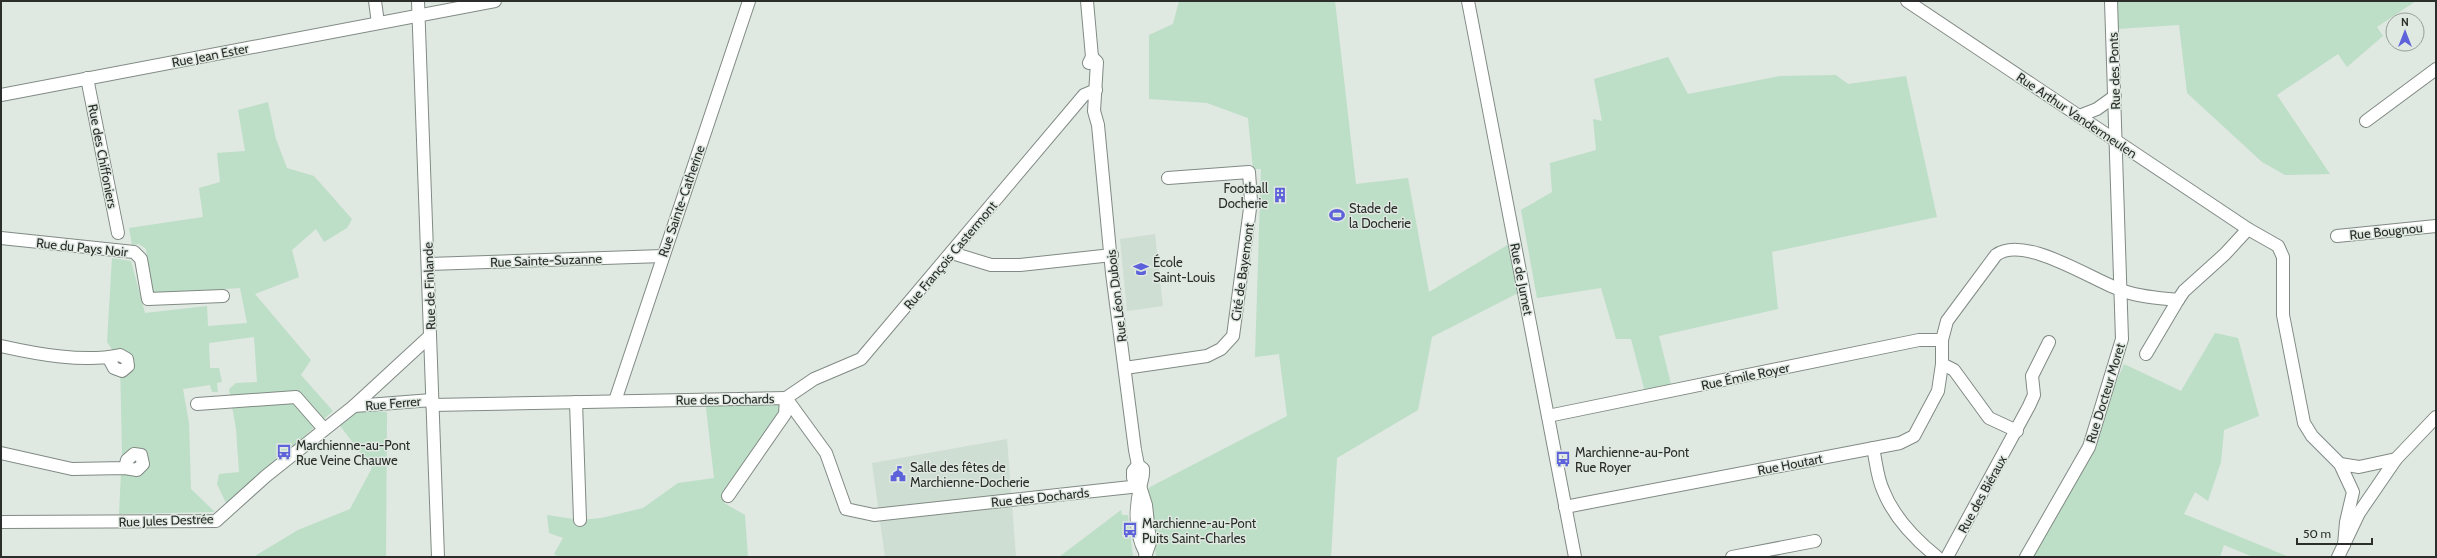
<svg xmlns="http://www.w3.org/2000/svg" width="2437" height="558" viewBox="0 0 2437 558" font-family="Cabin,sans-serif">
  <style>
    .built { fill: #ceded2 }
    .green { fill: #bddec7 }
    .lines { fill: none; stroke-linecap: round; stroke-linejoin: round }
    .minor-casing { stroke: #818a84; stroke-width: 14 }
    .minor { stroke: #fff; stroke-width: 12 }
    .labels { text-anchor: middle; stroke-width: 3; stroke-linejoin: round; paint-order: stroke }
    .street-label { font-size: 13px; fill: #2b2e2b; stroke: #dfe8e1 }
    .poi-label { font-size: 13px; fill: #2b2e2b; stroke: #dfe8e1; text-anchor: start }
  </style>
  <rect width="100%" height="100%" fill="#dfe8e1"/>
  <g class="built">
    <polygon points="1155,234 1163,306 1127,311 1120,239"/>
    <polygon points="1007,439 1016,557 885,557 872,463"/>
  </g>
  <g class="green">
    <polygon points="1179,1 1335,1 1356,184 1408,178 1429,292 1514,241 1524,290 1432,337 1418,410 1337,458 1331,557 1156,557 1148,490 1150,487 1287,416 1279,354 1255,357 1261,169 1253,169 1248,118 1207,103 1149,99 1149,35 1173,24"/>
    <polygon points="2117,1 2416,1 2377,27 2383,36 2347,67 2338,54 2277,95 2330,174 2285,175 2262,162 2187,93 2179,25 2117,29"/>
    <polygon points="1668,57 1688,94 1780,76 1836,75 1848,84 1906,76 1937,217 1772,252 1778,309 1659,336 1671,384 1645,392 1631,339 1616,339 1601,288 1537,298 1521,210 1552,192 1550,163 1596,150 1593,119 1602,121 1594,79"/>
    <polygon points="268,102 276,139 287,168 314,176 352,219 347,228 324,242 316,229 292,250 299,277 255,294 311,360 301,375 333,411 227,505 217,484 219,474 239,472 236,429 229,389 236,383 257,382 254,337 209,343 210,368 219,368 222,382 217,383 218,392 212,392 210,385 183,389 189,423 191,489 215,512 119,514 122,453 120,361 107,342 112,258 131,261 145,313 207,306 208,326 247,323 240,288 152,294 146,249 139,244 132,245 129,228 203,217 199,188 220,182 217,153 245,151 238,110"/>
    <polygon points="2215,333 2238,338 2259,416 2224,430 2221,462 2208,501 2195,492 2184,514 2289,557 2253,557 2224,545 2220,557 2027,557 2090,443 2124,364 2181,391"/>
    <polygon points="786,398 785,414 724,503 745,515 748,557 559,557 554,554 563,538 549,533 547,515 580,520 601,518 643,508 678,483 714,478 705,399"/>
    <polygon points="357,410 387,412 386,557 253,557 298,530 350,509 372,468 338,423"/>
    <polygon points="1121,510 1122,515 1128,515 1133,557 1059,557"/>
  </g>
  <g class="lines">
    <defs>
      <g id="minor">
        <polyline points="375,1 378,23"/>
        <polyline points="418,1 438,557"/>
        <polyline points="1087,1 1092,57 1089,63"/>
        <polyline points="1468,1 1575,557"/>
        <polyline points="1907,1 2248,229 2278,246 2283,257 2283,315 2304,423 2312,436 2340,464 2353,492 2346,522 2344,545"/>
        <path d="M1092,57L1097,62L1094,111L1098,125L1112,273L1135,450L1138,465L1143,469C1144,477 1141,481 1140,488C1135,509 1135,533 1145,552"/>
        <polyline points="87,78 118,233"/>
        <polyline points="1,95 495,1"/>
        <polyline points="2079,116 2097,109 2115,96"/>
        <polyline points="2366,121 2436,69"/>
        <polyline points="2337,236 2436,226"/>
        <polyline points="1,238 134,252 141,259 148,299 223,296"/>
        <polyline points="952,253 991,265 1020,265 1112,255"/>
        <polyline points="429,264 663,256"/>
        <path d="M1,346C37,354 84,363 120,355L127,359L128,366L122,371L114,368L108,357"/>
        <polyline points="2146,354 2178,300"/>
        <polyline points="1942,364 1954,370 1989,418 2017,431"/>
        <polyline points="1125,368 1207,356 1221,349 1233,336 1251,201 1249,172 1168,178"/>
        <polyline points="615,401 749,1"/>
        <polyline points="576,402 580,520"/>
        <polyline points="197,404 296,397 324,429"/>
        <polyline points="432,405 786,398 826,453 846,509 874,515 1140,486"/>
        <polyline points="354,406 432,400"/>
        <polyline points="1548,416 1919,340 1942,340"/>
        <path d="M1873,448C1876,461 1877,477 1883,490C1893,516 1916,540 1937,557"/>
        <polyline points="1,453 72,469 125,468 137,470 143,464 141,455 134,454 127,460 125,468"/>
        <polyline points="2340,464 2359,467 2396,459 2436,417"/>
        <polyline points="1138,465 1133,471 1133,478 1140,486 1146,505 1150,542 1145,557"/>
        <polyline points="728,496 785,414 786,398 814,379 861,359 1084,95 1096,90"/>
        <path d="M1565,507L1900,443L1914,436L1938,391L1942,364V340L1947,321L1996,255C2024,234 2092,280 2121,290C2138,297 2160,298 2178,300L2184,291L2225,254L2248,229"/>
        <polyline points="1,522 216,521 266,476 354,406 430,336"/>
        <polyline points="1732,557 1815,541"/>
        <polyline points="1947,557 2029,406 2034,395 2032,376 2049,342"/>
        <polyline points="2026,557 2089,447 2122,339 2111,1"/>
        <polyline points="2338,557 2359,513 2396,459"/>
      </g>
    </defs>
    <use href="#minor" class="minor-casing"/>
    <use href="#minor" class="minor"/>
  </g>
  <defs>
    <symbol id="building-bare" viewBox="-9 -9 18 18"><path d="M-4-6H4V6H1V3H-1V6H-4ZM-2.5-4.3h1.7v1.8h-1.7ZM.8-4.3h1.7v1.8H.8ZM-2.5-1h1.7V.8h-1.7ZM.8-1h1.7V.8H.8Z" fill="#5d62da" stroke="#dfe8e1" stroke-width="2.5" paint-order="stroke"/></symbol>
    <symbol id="stadium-bare" viewBox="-9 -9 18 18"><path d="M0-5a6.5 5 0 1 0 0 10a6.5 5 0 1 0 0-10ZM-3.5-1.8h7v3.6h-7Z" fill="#5d62da" stroke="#dfe8e1" stroke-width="2.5" paint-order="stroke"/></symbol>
    <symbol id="school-bare" viewBox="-9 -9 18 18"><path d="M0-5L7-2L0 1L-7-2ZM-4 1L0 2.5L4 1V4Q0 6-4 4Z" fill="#5d62da" stroke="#dfe8e1" stroke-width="2.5" paint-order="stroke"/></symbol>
    <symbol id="bus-bare" viewBox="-9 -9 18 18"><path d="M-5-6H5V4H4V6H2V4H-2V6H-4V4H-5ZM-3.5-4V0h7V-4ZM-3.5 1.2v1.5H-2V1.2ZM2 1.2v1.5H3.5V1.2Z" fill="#5d62da" stroke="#dfe8e1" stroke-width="2.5" paint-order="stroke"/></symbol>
    <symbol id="civic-bare" viewBox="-9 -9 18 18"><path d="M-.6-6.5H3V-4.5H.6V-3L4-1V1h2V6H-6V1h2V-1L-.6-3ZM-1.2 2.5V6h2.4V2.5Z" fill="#5d62da" stroke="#dfe8e1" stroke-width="2.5" paint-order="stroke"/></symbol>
  </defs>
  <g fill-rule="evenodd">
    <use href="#building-bare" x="1269" y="184" width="22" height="22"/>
    <use href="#stadium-bare" x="1326" y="204" width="22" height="22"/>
    <use href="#school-bare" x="1130" y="258" width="22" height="22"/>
    <use href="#bus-bare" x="273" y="441" width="22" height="22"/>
    <use href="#bus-bare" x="1552" y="448" width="22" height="22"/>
    <use href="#civic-bare" x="887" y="463" width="22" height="22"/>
    <use href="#bus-bare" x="1119" y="519" width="22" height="22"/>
  </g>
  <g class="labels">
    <g class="street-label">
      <text transform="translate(210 55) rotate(-11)" y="5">Rue Jean Ester</text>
      <text transform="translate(2114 71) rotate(-92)" y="5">Rue des Ponts</text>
      <text transform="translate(2077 115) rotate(34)" y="5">Rue Arthur Vandermeulen</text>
      <text transform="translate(103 156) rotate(79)" y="5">Rue des Chiffoniers</text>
      <text transform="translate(681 201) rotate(-71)" y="5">Rue Sainte-Catherine</text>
      <text transform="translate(2386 231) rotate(-6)" y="5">Rue Bougnou</text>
      <text transform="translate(82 247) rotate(6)" y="5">Rue du Pays Noir</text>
      <text transform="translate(950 255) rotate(-50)" y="5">Rue François Castermont</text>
      <text transform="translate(546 260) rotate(-2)" y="5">Rue Sainte-Suzanne</text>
      <text transform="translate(1242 272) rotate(-82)" y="5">Cité de Bayemont</text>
      <text transform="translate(1522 279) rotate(79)" y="5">Rue de Jumet</text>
      <text transform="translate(429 286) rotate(-92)" y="5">Rue de Finlande</text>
      <text transform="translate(1116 296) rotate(-97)" y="5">Rue Léon Dubois</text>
      <text transform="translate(1745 376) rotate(-12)" y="5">Rue Émile Royer</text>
      <text transform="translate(2105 393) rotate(-73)" y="5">Rue Docteur Moret</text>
      <text transform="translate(725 399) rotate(-1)" y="5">Rue des Dochards</text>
      <text transform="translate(393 403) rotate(-5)" y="5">Rue Ferrer</text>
      <text transform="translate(1790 464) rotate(-11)" y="5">Rue Houtart</text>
      <text transform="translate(1982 494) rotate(-61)" y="5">Rue des Biéraux</text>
      <text transform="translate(1040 497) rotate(-6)" y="5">Rue des Dochards</text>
      <text transform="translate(166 520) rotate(-2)" y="5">Rue Jules Destrée</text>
    </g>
    <g class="poi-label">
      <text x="1268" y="193" text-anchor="end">Football<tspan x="1268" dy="15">Docherie</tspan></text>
      <text x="1349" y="213">Stade de<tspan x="1349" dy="15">la Docherie</tspan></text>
      <text x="1153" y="267">École<tspan x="1153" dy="15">Saint-Louis</tspan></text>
      <text x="296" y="450">Marchienne-au-Pont<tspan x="296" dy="15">Rue Veine Chauwe</tspan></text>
      <text x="1575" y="457">Marchienne-au-Pont<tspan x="1575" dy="15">Rue Royer</tspan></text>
      <text x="910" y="472">Salle des fêtes de<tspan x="910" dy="15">Marchienne-Docherie</tspan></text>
      <text x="1142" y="528">Marchienne-au-Pont<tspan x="1142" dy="15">Puits Saint-Charles</tspan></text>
    </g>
  </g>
  <rect width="2437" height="558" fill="none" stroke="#2b2e2b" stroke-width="4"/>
  <g transform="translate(2405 32)"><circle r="19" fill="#dfe8e1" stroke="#979e98"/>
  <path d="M0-3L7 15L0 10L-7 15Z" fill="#5d62da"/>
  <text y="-6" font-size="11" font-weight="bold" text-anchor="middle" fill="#2b2e2b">N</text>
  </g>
  <path d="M2297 538v6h75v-6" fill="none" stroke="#2b2e2b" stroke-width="2"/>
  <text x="2303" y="538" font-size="12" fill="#2b2e2b" stroke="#dfe8e1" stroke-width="3" paint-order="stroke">50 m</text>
</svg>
